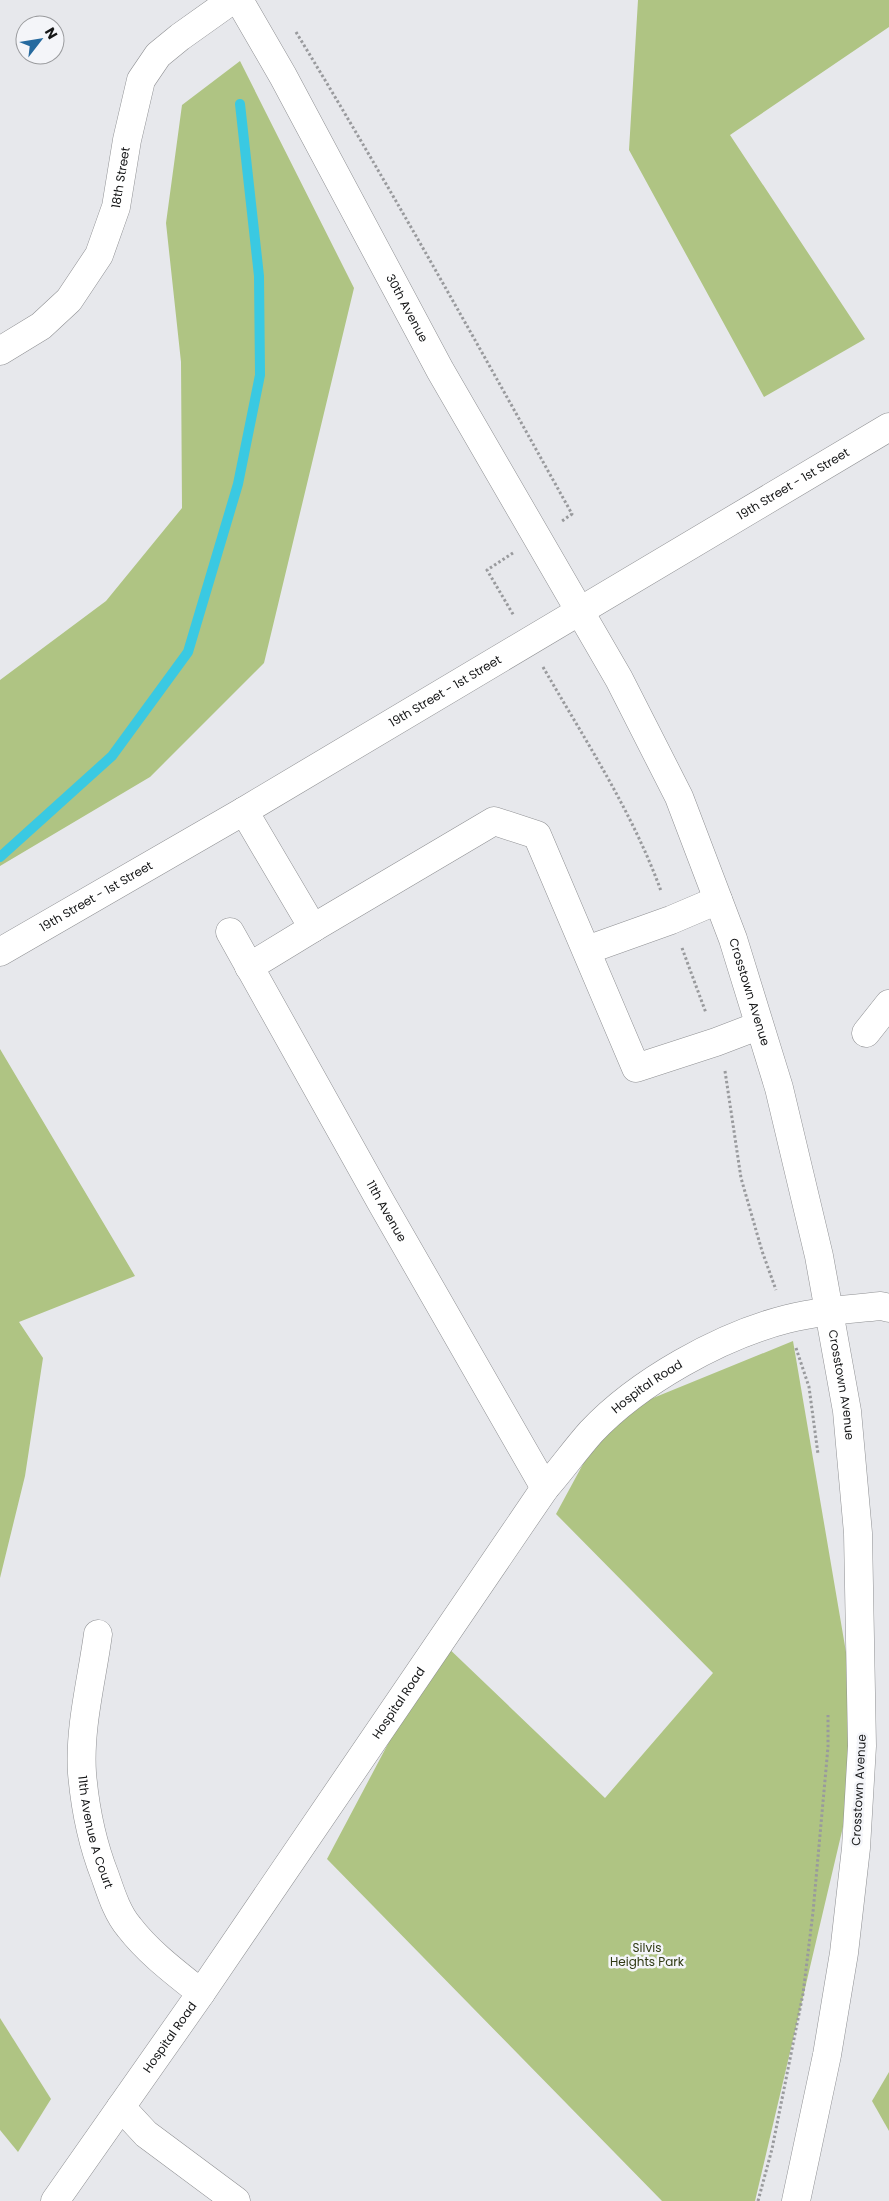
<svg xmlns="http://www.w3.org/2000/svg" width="889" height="2201" viewBox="0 0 889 2201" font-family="Poppins,sans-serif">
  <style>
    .green { fill: #afc483 }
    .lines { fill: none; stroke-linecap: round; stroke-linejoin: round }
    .stream { stroke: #3ac9e2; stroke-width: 10 }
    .minor-casing { stroke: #8f9093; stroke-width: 29 }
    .major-casing { stroke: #8f9093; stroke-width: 29 }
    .path { stroke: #999a9d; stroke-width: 3; stroke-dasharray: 2.5 2.5; stroke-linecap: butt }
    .minor { stroke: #fff; stroke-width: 28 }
    .major { stroke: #fff; stroke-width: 28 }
    .labels { text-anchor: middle; stroke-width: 5; stroke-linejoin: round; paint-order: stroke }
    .street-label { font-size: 12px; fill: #141516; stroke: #f4f5f9 }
    .park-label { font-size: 12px; fill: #303a14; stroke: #f4f5f9 }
  </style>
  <rect width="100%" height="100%" fill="#e7e8ec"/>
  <g class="green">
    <polygon points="638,0 889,0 889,27 730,135 865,339 764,397 629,150"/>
    <polygon points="240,61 354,288 264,663 150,777 0,866 0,680 106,601 182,508 181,362 166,223 182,105"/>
    <polygon points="0,1049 135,1276 19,1322 43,1358 25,1476 0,1578"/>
    <polygon points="793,1341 862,1746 755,2201 662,2201 327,1859 442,1642 605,1798 713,1673 556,1514 609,1416"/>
    <polygon points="0,2018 51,2099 18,2152 0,2130"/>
    <polygon points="889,2072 889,2131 872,2101"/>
  </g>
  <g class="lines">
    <polyline class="stream" points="0,857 112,756 188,652 238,484 260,375 259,276 240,104"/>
    <defs>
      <g id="minor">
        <path id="s1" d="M239,0L283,76L440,370L619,679L679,797L733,939L779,1088L819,1256L847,1411L858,1533L862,1746L856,1848L844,1953L827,2055L796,2201"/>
        <path id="s2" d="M0,351L41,326L69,300L99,255L116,207L127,140L141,80L158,55L180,37L232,0"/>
        <polyline points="244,811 313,928 249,967"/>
        <polyline points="313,928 494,821 537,835 636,1068 716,1042 758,1026"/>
        <path id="s3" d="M230,932L382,1204L545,1488"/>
        <polyline points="587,950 671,920 718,900"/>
        <polyline points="866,1033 889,1004"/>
        <path id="s4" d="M98,1634C92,1679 79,1727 82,1773C85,1808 92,1843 105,1876C111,1893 117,1913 129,1927C149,1953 176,1973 201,1993"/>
        <polyline points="121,2107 146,2134 236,2201"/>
        <path id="s5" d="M55,2201L201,1993L545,1488C561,1470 575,1450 591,1432C638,1382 720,1336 787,1319C818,1311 850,1309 881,1306L889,1308"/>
      </g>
      <g id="major">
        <path id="s6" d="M0,952L244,811L889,427"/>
      </g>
    </defs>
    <use href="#minor" class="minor-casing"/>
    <use href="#major" class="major-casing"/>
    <g class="path">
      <path d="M296,32C392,190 482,352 572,514L562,521"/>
      <polyline points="513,553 487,570 514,616"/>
      <path d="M543,667C585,740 632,811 661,891"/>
      <polyline points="682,948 706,1013"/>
      <polyline points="725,1071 741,1178 762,1251 776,1290"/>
      <polyline points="796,1348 809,1387 818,1454"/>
      <polyline points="758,2201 772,2149 803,1994 813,1912 828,1747 828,1715"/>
    </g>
    <use href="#minor" class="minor"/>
    <use href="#major" class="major"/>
  </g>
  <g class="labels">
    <g class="street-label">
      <text dy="4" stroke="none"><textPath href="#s2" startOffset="221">18th Street</textPath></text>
      <text dy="4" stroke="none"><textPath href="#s1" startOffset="351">30th Avenue</textPath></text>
      <text dy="4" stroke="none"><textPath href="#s6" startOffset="921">19th Street - 1st Street</textPath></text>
      <text dy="4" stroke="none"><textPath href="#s6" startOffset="516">19th Street - 1st Street</textPath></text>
      <text dy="4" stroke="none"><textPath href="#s6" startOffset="111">19th Street - 1st Street</textPath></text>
      <text dy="4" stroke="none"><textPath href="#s1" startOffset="1118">Crosstown Avenue</textPath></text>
      <text dy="4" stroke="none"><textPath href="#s3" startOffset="320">11th Avenue</textPath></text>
      <text dy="4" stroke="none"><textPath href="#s1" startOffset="1522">Crosstown Avenue</textPath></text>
      <text dy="4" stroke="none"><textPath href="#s5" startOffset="1010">Hospital Road</textPath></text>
      <text dy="4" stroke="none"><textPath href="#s5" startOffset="605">Hospital Road</textPath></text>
      <text transform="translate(859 1790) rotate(-87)" y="4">Crosstown Avenue</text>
      <text dy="4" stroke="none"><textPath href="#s4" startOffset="201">11th Avenue A Court</textPath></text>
      <text dy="4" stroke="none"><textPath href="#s5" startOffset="200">Hospital Road</textPath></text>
    </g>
    <g class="park-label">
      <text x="647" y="1952">Silvis<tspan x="647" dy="14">Heights Park</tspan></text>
    </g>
  </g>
  <g transform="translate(40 40) rotate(59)"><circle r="24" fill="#f4f5f9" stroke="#9a9b9e"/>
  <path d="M0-4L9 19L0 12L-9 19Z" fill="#266a9f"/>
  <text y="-8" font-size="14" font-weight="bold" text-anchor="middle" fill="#141516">N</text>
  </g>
</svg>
